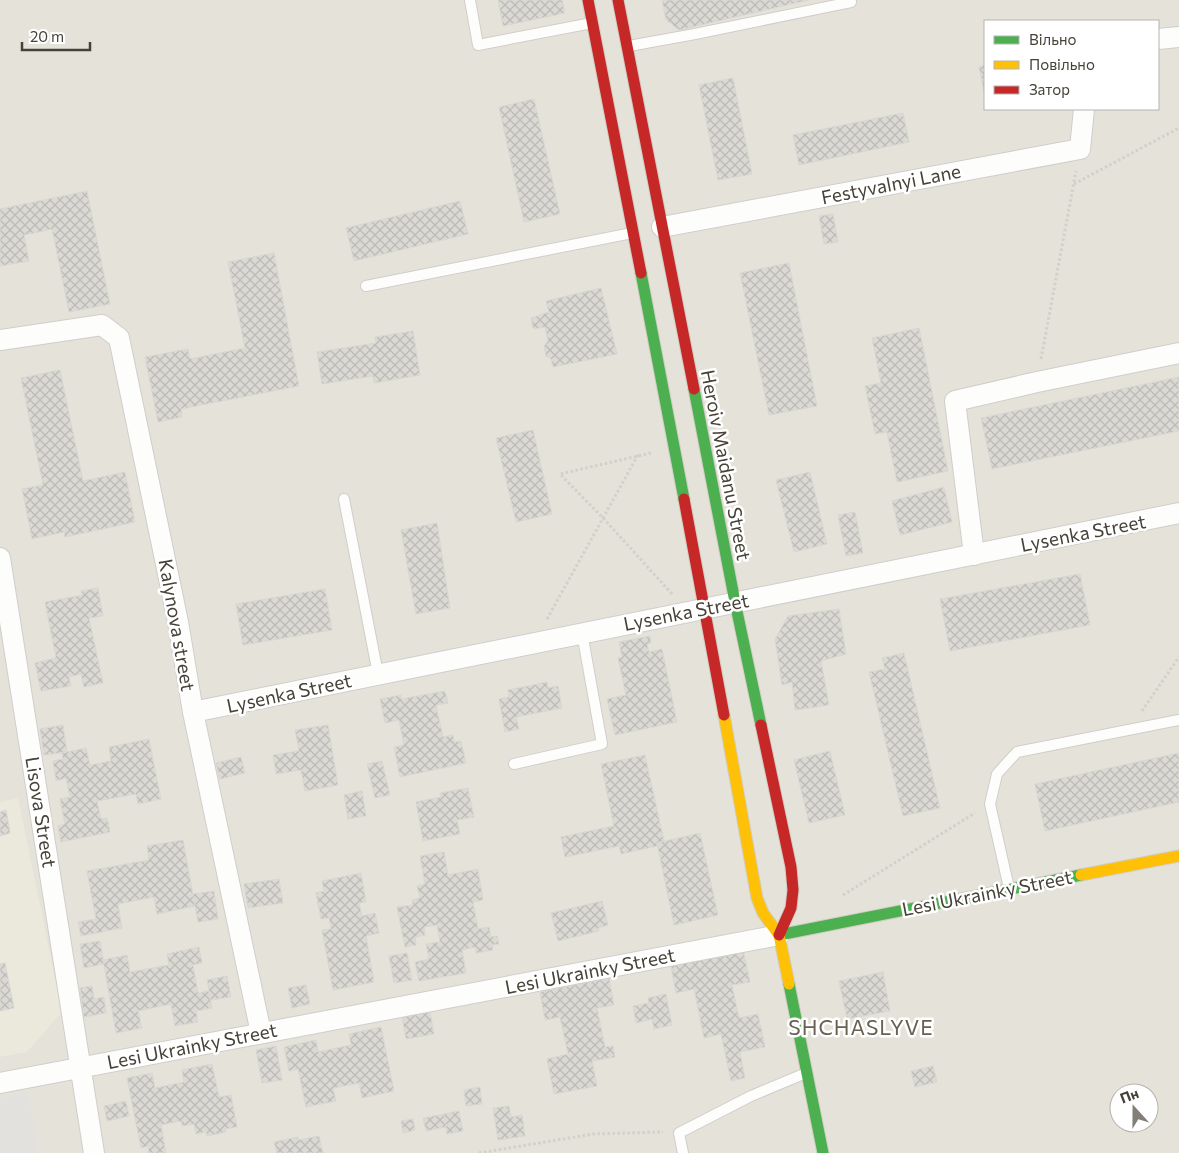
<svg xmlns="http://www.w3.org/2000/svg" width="1179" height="1153" viewBox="0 0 1179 1153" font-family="Commissioner,sans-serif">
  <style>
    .residential { fill: #e5e2da; fill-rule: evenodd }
    .education { fill: #ebe8dc }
    .parking { fill: #e2e1dd }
    .building { fill: url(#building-cross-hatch); stroke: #d9d7d2 }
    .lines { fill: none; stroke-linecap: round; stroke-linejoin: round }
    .lane-casing { stroke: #cfceca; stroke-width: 12 }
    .street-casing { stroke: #cfceca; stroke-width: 22 }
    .fast-casing { stroke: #d0cdc3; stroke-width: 13 }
    .slow-casing { stroke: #d0cdc3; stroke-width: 13 }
    .jam-casing { stroke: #d0cdc3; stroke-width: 13 }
    .path { stroke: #d1d0cb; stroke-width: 3; stroke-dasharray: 2.5 2.5; stroke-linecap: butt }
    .lane { stroke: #fdfdfc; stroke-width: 10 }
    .street { stroke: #fdfdfc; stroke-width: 20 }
    .fast { stroke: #4caf50; stroke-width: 11 }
    .slow { stroke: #ffc107; stroke-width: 11 }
    .jam { stroke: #c62828; stroke-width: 11 }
    .labels { text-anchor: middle; stroke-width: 5; stroke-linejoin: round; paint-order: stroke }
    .street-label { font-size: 19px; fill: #464238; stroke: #fff }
    .quarter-label { font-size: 21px; letter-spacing: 1px; fill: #686151; stroke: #fff }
  </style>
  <defs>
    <pattern id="building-cross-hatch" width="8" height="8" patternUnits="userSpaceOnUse" patternTransform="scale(1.25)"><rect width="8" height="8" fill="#dbd9d4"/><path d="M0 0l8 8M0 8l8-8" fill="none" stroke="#bdbbb7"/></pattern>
  </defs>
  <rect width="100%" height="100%" fill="#f1f0ec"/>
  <path class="residential" d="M0,0H1179V1153H0ZM985,21H1158V109H985ZM1119,1093H1149V1123H1119Z"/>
  <polygon class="education" points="18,798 62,1012 27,1052 0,1057 0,802"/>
  <polygon class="parking" points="28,1093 39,1153 0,1153 0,1099"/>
  <g class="building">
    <polygon points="498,0 562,0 565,13 503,26"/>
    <polygon points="662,0 809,0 679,30 666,20"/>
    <polygon points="985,65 985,97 979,67"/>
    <polygon points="733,78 752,174 718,180 699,85"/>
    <polygon points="534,99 560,214 524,222 499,107"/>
    <polygon points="903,113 909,142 799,165 793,135"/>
    <polygon points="87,191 110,304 69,312 52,229 24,235 29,261 0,266 0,209"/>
    <polygon points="460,201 468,234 354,261 346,228"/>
    <polygon points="833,214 838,242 824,244 819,216"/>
    <polygon points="274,253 299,386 181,409 182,417 158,422 145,357 188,349 190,359 245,348 228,262"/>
    <polygon points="789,263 817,406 769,415 740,273"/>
    <polygon points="601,288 617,354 553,367 551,359 546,356 544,346 548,341 545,327 535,329 533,328 531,318 549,312 546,301"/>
    <polygon points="919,328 948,471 897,482 887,432 875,434 865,386 881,383 872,338"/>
    <polygon points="413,331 420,375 374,383 373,376 322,384 317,352 376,343 375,337"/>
    <polygon points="60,370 83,481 125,472 135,522 65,537 64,532 32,539 22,489 43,485 21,378"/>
    <polygon points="1179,377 1179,431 992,469 981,418"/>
    <polygon points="533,430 552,514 516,522 496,438"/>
    <polygon points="810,472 827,544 794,552 776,480"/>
    <polygon points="944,487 952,522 900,535 892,501"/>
    <polygon points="855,512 863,553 846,556 838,515"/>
    <polygon points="437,523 450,608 416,614 401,530"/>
    <polygon points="1080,574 1090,625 950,651 940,599"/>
    <polygon points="98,588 103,616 89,618 103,683 84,687 81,674 69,677 71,686 41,691 35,663 56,658 45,602 83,595 81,591"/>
    <polygon points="325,589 332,630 243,645 236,604"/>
    <polygon points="839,609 846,654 821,661 829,705 795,710 792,682 782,685 775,639 788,616"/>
    <polygon points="650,636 651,643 647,644 649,652 662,649 677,722 615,735 607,699 626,695 618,658 622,657 619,642"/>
    <polygon points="904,653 940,808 903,816 869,672 885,669 882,658"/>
    <polygon points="547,682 548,688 558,686 562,708 516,717 519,729 505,732 499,699 509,697 508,690"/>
    <polygon points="445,691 448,703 436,705 443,737 453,735 454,742 461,741 466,763 400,777 394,747 404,745 399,720 385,723 380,699 401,695 401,699"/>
    <polygon points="63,725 67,752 44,755 40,729"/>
    <polygon points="328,725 338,785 305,791 301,770 276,774 273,755 299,751 295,730"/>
    <polygon points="149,739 161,799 138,804 136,794 97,801 101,819 107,818 110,832 61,842 58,826 65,824 60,799 70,797 66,778 56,781 53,761 63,759 62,753 86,748 90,765 111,761 109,747"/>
    <polygon points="830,751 845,815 809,823 794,760"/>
    <polygon points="1179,753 1179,802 1045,831 1035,784"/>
    <polygon points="645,755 664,841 657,843 657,846 621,854 619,846 565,857 561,837 614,826 601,764"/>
    <polygon points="241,757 245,773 220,779 216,763"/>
    <polygon points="382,761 390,795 375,798 367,764"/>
    <polygon points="468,788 474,817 457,820 460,834 423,841 416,802 441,797 440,793"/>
    <polygon points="362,791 366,816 348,819 344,795"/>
    <polygon points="6,810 10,833 0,836 0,812"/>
    <polygon points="700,833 718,915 674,925 657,843"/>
    <polygon points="183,840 195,906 157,914 154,897 118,904 122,928 81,936 78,922 96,919 87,871 149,860 147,846"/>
    <polygon points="444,852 448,875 478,869 483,900 473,902 478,929 489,927 491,937 497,936 499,944 492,945 493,950 476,953 475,947 462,950 466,973 419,981 415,962 429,959 426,944 440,942 437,925 424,927 425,935 415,937 416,945 405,947 397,907 413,905 412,900 420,898 417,886 425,884 420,856"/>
    <polygon points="361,873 366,902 359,903 362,916 375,913 379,933 366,936 374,982 333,990 322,930 331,929 329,918 321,919 316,893 324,891 322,881"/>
    <polygon points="279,879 283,903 248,908 244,884"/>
    <polygon points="214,891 218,919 198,922 193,894"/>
    <polygon points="602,901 608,925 598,928 599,931 558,941 551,913"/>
    <polygon points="100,941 104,964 84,968 80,944"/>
    <polygon points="199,947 202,963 193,965 198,993 209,991 212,1008 196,1011 198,1022 175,1026 171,1004 138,1011 142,1028 116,1033 103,960 127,955 130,972 169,965 167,954"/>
    <polygon points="743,950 750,982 732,985 739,1018 758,1014 765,1047 740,1052 745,1078 731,1081 721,1034 704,1038 694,989 676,993 671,966"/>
    <polygon points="407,953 412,980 394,983 389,956"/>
    <polygon points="5,963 14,1008 0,1011 0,964"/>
    <polygon points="883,972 890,1011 847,1019 839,981"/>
    <polygon points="227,976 231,997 211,1000 207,980"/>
    <polygon points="609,978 614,1005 597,1008 605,1047 613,1046 615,1057 592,1061 597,1086 554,1094 547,1059 568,1054 560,1017 545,1020 540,992"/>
    <polygon points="306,985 310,1004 292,1008 288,988"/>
    <polygon points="92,986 94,999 104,997 106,1013 84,1017 80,988"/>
    <polygon points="666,994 672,1025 654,1029 652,1019 636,1023 633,1006 649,1003 648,998"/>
    <polygon points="430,1012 434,1034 406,1039 402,1017"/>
    <polygon points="381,1027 394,1091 362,1098 359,1083 333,1088 336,1101 306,1107 298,1069 289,1071 284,1047 316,1040 318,1052 351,1045 349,1034"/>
    <polygon points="276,1046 282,1080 262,1083 256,1050"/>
    <polygon points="212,1064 219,1097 231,1095 237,1127 225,1129 226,1132 207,1136 206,1132 196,1134 194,1124 182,1126 181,1121 161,1125 166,1153 149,1153 148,1146 141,1148 127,1078 152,1073 155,1088 184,1082 182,1070"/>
    <polygon points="933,1066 937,1082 915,1087 911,1071"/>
    <polygon points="480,1087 482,1104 466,1106 464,1090"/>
    <polygon points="126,1101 129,1116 107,1121 104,1106"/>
    <polygon points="509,1106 511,1117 522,1115 525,1136 498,1140 493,1108"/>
    <polygon points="459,1111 463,1131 447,1134 444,1114"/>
    <polygon points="444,1114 446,1127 426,1131 423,1118"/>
    <polygon points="413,1119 415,1130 403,1133 401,1121"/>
    <polygon points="319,1136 323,1153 277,1153 274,1142 298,1137 299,1140"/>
  </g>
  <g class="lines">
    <defs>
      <g id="lane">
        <polyline points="470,0 478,45 592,23"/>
        <polyline points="629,46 695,34 851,2"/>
        <polyline points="366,286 632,233"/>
        <polyline points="344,499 378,674"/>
        <polyline points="514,764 602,744 582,633"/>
        <polyline points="1009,888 990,804 997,774 1017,752 1179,720"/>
        <polyline points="683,1153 679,1133 751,1096 806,1073"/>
      </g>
      <g id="street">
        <polyline points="1158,39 1179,37"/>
        <polyline points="662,227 1080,149 1084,109"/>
        <polyline points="0,340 102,325 119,338 178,622 193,712 261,1033"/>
        <polyline points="974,555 955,401 1037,382 1179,353"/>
        <polyline points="0,558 94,1153"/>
        <polyline points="193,712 1179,513"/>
        <polyline points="0,1083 779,935"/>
      </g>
      <g id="fast">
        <polyline points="641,273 684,499"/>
        <polyline points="694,389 735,602 761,725"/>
        <polyline points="779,935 1081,875"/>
        <polyline points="789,984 823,1153"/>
      </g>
      <g id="slow">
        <polyline points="724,715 757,898 763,913 779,935 789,984"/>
        <polyline points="1081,875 1179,856"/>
      </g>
      <g id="jam">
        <polyline points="588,0 641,273"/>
        <polyline points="618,0 694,389"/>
        <polyline points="684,499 724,715"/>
        <polyline points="761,725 791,867 793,890 791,908 779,935"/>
      </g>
    </defs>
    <use href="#lane" class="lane-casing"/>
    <use href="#street" class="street-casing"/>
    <use href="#fast" class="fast-casing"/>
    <use href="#slow" class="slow-casing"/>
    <use href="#jam" class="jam-casing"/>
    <g class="path">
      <polyline points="1074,184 1179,128"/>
      <polyline points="1041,359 1076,171"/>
      <polyline points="651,453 560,474 603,518 673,595"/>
      <polyline points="547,619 638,455"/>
      <polyline points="1142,711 1179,657"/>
      <polyline points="843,895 975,813"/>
      <polyline points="479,1153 593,1134 663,1132"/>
    </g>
    <use href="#lane" class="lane"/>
    <use href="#street" class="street"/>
    <use href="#fast" class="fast"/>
    <use href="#slow" class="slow"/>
    <use href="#jam" class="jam"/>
  </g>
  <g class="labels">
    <g class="street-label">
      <text transform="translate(891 184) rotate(-11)" y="7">Festyvalnyi Lane</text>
      <text transform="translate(726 465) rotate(79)" y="7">Heroiv Maidanu Street</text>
      <text transform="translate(1083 533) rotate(-11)" y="7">Lysenka Street</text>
      <text transform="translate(686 612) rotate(-11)" y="7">Lysenka Street</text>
      <text transform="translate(177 625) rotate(80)" y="7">Kalynova street</text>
      <text transform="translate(289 693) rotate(-12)" y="7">Lysenka Street</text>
      <text transform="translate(41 812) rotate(81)" y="7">Lisova Street</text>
      <text transform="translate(987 893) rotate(-11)" y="7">Lesi Ukrainky Street</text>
      <text transform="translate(590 971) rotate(-11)" y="7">Lesi Ukrainky Street</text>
      <text transform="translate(192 1046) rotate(-11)" y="7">Lesi Ukrainky Street</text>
    </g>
    <g class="quarter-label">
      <text x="861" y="1035">SHCHASLYVE</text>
    </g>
  </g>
  <rect x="984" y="20" width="175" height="90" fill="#ffffff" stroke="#b5b3af"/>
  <rect x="994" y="36" width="25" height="8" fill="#4caf50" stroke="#b5b3af"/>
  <text x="1029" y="45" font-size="15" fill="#464238">Вільно</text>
  <rect x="994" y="61" width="25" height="8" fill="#ffc107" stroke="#b5b3af"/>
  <text x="1029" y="70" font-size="15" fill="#464238">Повільно</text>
  <rect x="994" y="86" width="25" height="8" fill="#c62828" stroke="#b5b3af"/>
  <text x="1029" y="95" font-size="15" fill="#464238">Затор</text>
  <g transform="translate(1134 1108) rotate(339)"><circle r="24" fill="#ffffff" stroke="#b5b3af"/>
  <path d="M0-4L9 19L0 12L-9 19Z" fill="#827f77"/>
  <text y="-8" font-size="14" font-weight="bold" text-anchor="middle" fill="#464238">Пн</text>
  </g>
  <path d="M22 42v8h68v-8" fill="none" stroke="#464238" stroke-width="2.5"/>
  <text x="30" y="42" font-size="15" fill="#464238" stroke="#ffffff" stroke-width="4" paint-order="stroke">20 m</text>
</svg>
